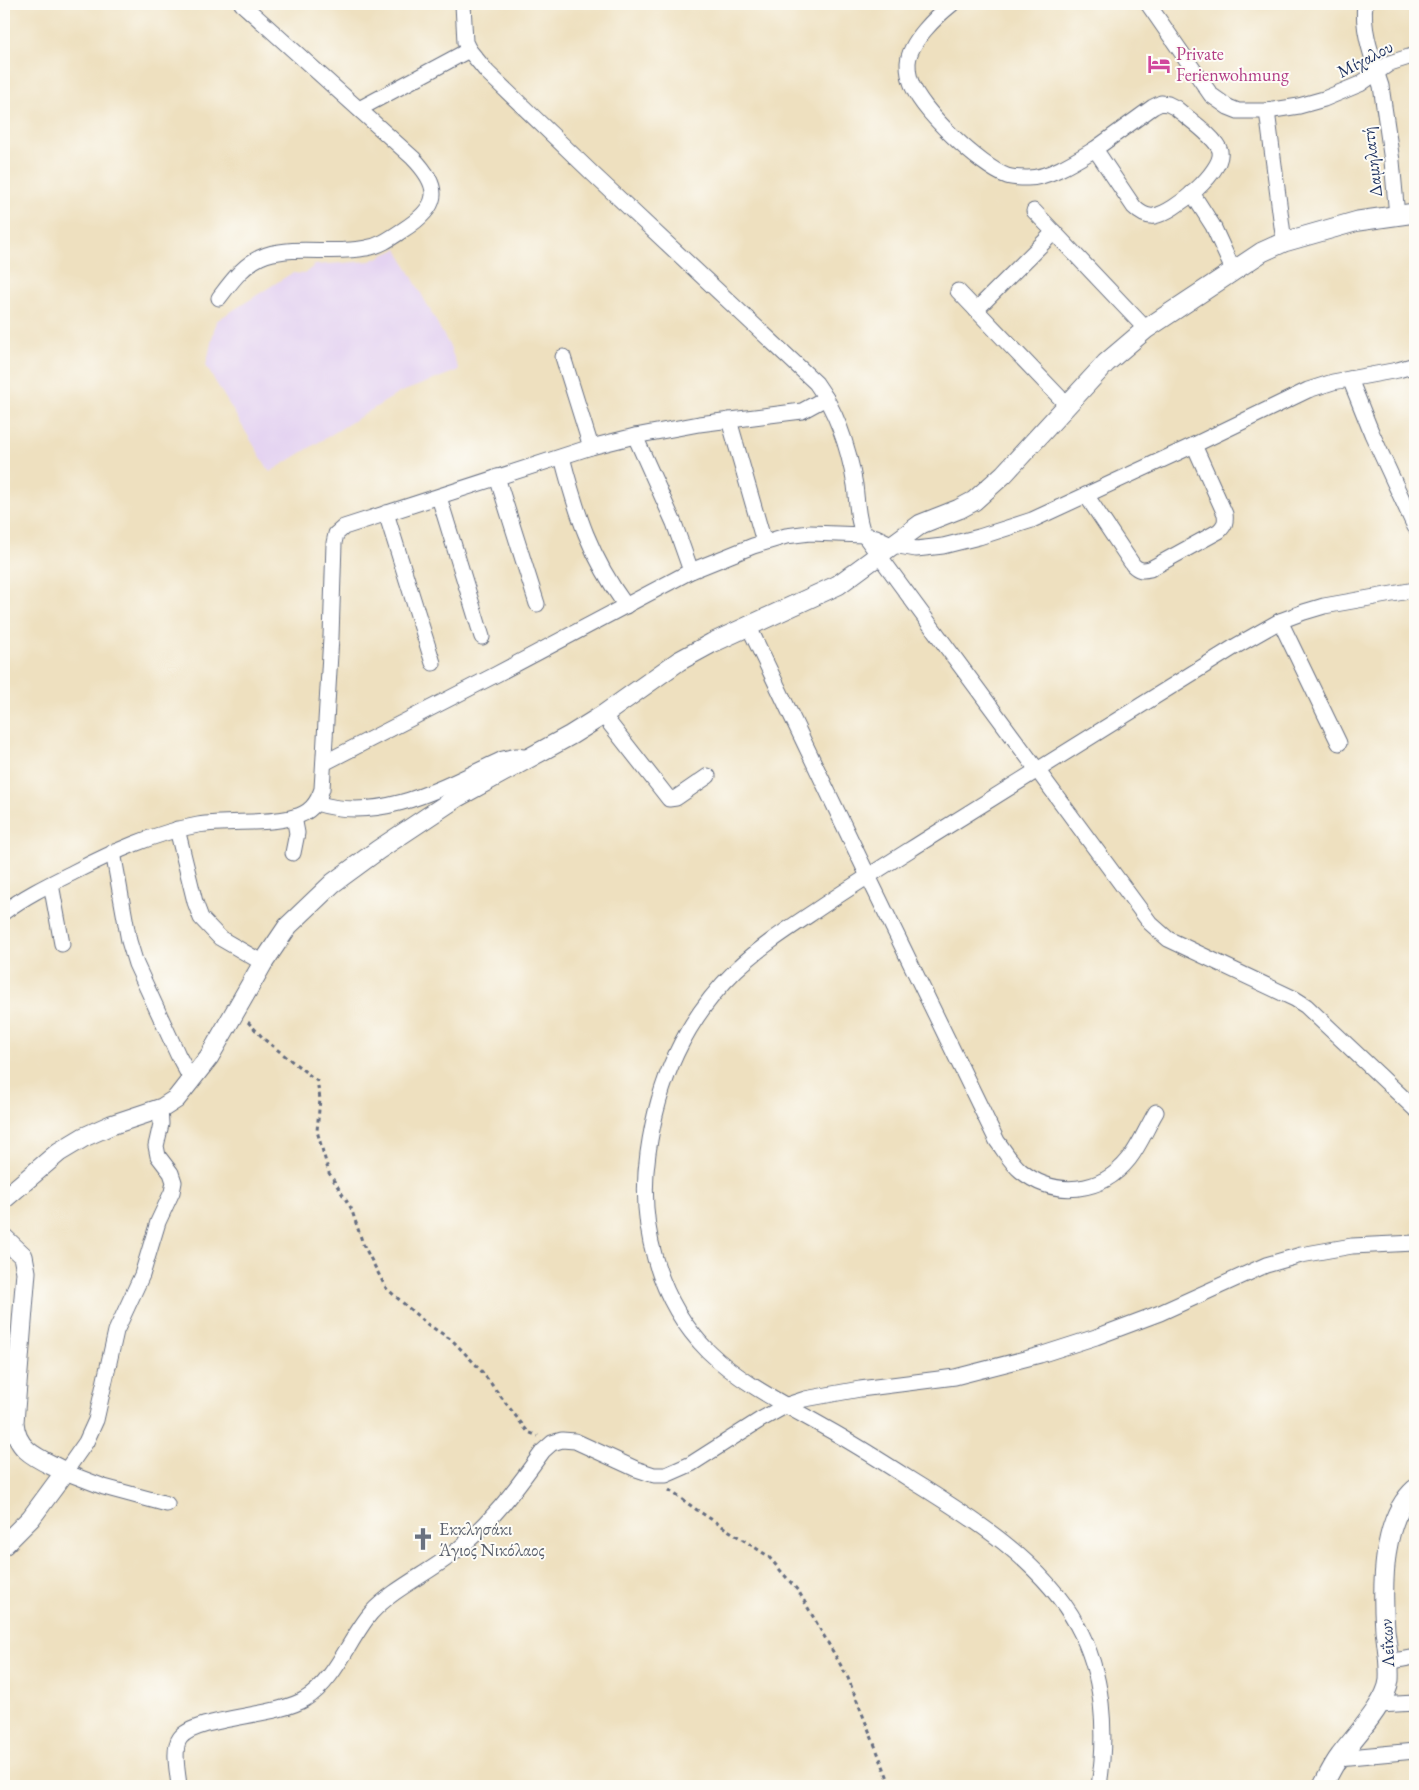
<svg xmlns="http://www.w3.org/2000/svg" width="1419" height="1790" viewBox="0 0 1419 1790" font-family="'EB Garamond',serif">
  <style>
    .built { fill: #e4d3f1 }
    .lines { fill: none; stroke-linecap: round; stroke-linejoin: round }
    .minor-casing { stroke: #656d80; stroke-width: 17 }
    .tertiary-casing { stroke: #656d80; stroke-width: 21 }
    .path { stroke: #656d80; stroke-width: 3; stroke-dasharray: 4 4; stroke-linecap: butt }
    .minor { stroke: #fff; stroke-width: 15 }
    .tertiary { stroke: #fff; stroke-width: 19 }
    .labels { text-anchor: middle; stroke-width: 4; stroke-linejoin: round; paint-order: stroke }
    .hotel-label { font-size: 18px; fill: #b23c85; stroke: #fdfcf7; text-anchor: start }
    .street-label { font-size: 18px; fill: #1b2f5e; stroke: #fdfcf7 }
    .worship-label { font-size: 18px; fill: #5b616d; stroke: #fdfcf7; text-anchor: start }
  </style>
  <rect width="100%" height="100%" fill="#fdfcf7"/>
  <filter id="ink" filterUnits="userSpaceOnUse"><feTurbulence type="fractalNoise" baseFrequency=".02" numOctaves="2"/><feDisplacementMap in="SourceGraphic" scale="10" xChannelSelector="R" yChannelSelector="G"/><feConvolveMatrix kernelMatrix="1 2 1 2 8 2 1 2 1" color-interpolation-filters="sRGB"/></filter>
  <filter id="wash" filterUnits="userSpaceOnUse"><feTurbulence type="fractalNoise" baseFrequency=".0096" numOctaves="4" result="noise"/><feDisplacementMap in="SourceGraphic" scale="20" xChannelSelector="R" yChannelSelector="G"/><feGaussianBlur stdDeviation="1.12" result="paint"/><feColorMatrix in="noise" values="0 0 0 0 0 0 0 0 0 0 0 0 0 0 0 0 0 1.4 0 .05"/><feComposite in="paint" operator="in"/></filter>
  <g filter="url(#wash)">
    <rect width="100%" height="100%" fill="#eee0bf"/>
    <polygon class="built" points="397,249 449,345 459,370 399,393 270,472 206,366 216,321 292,273 304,274 315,265 370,261"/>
  </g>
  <g filter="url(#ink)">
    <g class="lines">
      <defs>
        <g id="minor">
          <path d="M463,4L465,42L469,50L487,72L593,174L816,383C837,412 849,450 855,485C857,501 857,520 864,535L1150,923L1168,939L1295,999L1306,1006L1415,1109"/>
          <path d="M952,4C937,16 909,42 908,63C908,68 909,77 911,82C919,109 981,167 1007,176C1012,178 1020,178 1026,178C1048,179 1077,160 1095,149"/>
          <polyline points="1148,4 1211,95 1228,107 1238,111 1267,111 1299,106 1324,99 1360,84 1390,63 1415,55"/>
          <path d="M1365,4C1362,26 1370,51 1377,72"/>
          <polyline points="1377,74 1381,86 1392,161 1397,216"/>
          <path d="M1161,103L1168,104L1176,108C1186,117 1217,138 1220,151C1224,171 1174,213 1154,216C1146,217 1139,212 1134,207L1095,149L1153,107Z"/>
          <polyline points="359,109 469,50"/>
          <polyline points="1267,111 1284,242"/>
          <polyline points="1192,193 1213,226 1233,270"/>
          <polyline points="1034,211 1146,329"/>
          <polyline points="958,291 1067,405"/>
          <path d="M219,298C231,282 245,262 266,255C298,245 333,255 366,248C380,246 391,238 403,230C439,207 443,189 413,158L242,4"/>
          <polyline points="976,310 1054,232"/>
          <polyline points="563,357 591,447"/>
          <polyline points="1350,379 1372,434 1415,527"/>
          <polyline points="729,420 764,542"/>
          <polyline points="635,436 674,523 691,571"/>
          <path d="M562,457C577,515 590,556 626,606"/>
          <polyline points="497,477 537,604"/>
          <path d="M1086,495L1133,565C1138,570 1142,571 1150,569L1219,531C1225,525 1226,522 1225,514L1194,445"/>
          <polyline points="439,497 482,637"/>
          <polyline points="386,513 433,663"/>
          <polyline points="1280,621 1339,743"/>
          <path d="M748,625L868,876L997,1141C1004,1150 1011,1163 1021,1171C1055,1198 1101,1194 1129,1159C1140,1145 1147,1127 1156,1112"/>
          <polyline points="603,715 669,799 676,798 708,776"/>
          <polyline points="324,763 497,674 691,571 753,546 786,536 810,533 864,535 876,537 893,545 916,549 943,546 979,537 1032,520 1194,445 1308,390 1333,382 1398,370 1415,365"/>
          <path d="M316,803C382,824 445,786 503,759L516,756L530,758"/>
          <polyline points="177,829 195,902 201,918 220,938 263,963"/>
          <polyline points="113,852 129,941 136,964 178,1055 192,1081"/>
          <polyline points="293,853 297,833 294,817"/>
          <polyline points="51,884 62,944"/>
          <path d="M4,912C25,896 50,884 74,872C113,852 154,833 198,825C229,820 265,825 294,817C310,813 317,804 322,789L331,637L334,543L336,534L344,527L591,447L635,436L699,424L802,411L826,398"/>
          <polyline points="160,1108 161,1124 156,1146 158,1156 171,1173 174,1182 172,1192 158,1222 142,1275 116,1331 96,1420 86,1442 65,1472 104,1487 167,1504"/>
          <polyline points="1388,1662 1415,1657"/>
          <polyline points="1379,1705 1415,1703"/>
          <polyline points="1338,1758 1415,1751"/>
          <path d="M179,1786C178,1773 172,1749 180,1738C195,1717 277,1717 305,1699C335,1681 349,1639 371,1613C393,1589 425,1575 451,1555C489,1526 515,1490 543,1451L552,1443L562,1440L575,1441L636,1469L654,1475H666L691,1464L760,1420L787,1405L805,1399L860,1389L955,1377L1040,1355L1096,1337L1160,1313L1266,1265L1301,1255L1352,1246L1415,1243"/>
          <path d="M1099,1786C1107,1733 1104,1674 1077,1625C1042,1561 971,1517 911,1480C883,1462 855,1444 826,1428C786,1405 742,1384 708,1351C657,1300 638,1223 648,1153C658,1081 684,1021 736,970C760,947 788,929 815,911C852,886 889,863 927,839C1030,775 1133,711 1236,646L1280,621L1304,612L1324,606L1415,590"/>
        </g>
        <g id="tertiary">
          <polyline points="4,1199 59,1152 84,1137 111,1125 162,1108 176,1099 209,1057 263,963 288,926 333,883 378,850 456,798 571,735 603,715 679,661 712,643 838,585 921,524 959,509 974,501 1004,474 1106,363 1146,329 1262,252 1284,242 1358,221 1415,213"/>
          <path d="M4,1238L23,1256L26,1272L14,1422C16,1453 41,1459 65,1472L31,1518L4,1545"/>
          <path d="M1323,1786C1328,1776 1333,1765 1340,1756C1354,1737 1387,1703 1389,1680C1390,1663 1387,1646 1385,1630C1382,1588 1381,1519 1415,1489"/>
        </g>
      </defs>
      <use href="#minor" class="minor-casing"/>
      <use href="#tertiary" class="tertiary-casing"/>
      <g class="path">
        <polyline points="248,1022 265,1040 317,1081 320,1099 317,1131 329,1173 351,1208 363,1244 386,1288 427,1324 452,1340 479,1368 528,1432 538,1436"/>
        <polyline points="669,1490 697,1510 768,1556 799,1592 848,1678 891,1786"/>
      </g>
      <use href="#minor" class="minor"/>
      <use href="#tertiary" class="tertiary"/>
    </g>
  </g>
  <defs>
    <symbol id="hotel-bare" viewBox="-9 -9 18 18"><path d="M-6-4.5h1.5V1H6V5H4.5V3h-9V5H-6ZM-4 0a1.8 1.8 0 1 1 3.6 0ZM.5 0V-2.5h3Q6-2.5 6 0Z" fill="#d1479c" stroke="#fdfcf7" stroke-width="2.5" paint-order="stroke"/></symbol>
    <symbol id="church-bare" viewBox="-9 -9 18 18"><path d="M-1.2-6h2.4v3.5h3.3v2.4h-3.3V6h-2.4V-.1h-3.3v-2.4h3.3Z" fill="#6b7280" stroke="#fdfcf7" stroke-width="2.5" paint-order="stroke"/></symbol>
  </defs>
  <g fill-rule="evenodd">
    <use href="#hotel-bare" x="1143" y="48" width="32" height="32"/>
    <use href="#church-bare" x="407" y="1523" width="32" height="32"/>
  </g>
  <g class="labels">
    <g class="hotel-label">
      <text x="1176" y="60">Private<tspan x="1176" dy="21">Ferienwohmung</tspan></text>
    </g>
    <g class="street-label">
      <text transform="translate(1365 59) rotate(-28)" y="6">Μίχαλου</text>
      <text transform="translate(1372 162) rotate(-97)" y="6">Δαμηλατή</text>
      <text transform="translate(1387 1643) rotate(-93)" y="6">Λεΐκων</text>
    </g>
    <g class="worship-label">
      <text x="439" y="1535">Εκκλησάκι<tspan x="439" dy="21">Άγιος Νικόλαος</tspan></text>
    </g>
  </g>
  <rect width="1419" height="1790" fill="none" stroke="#fdfcf7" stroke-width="20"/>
</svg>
